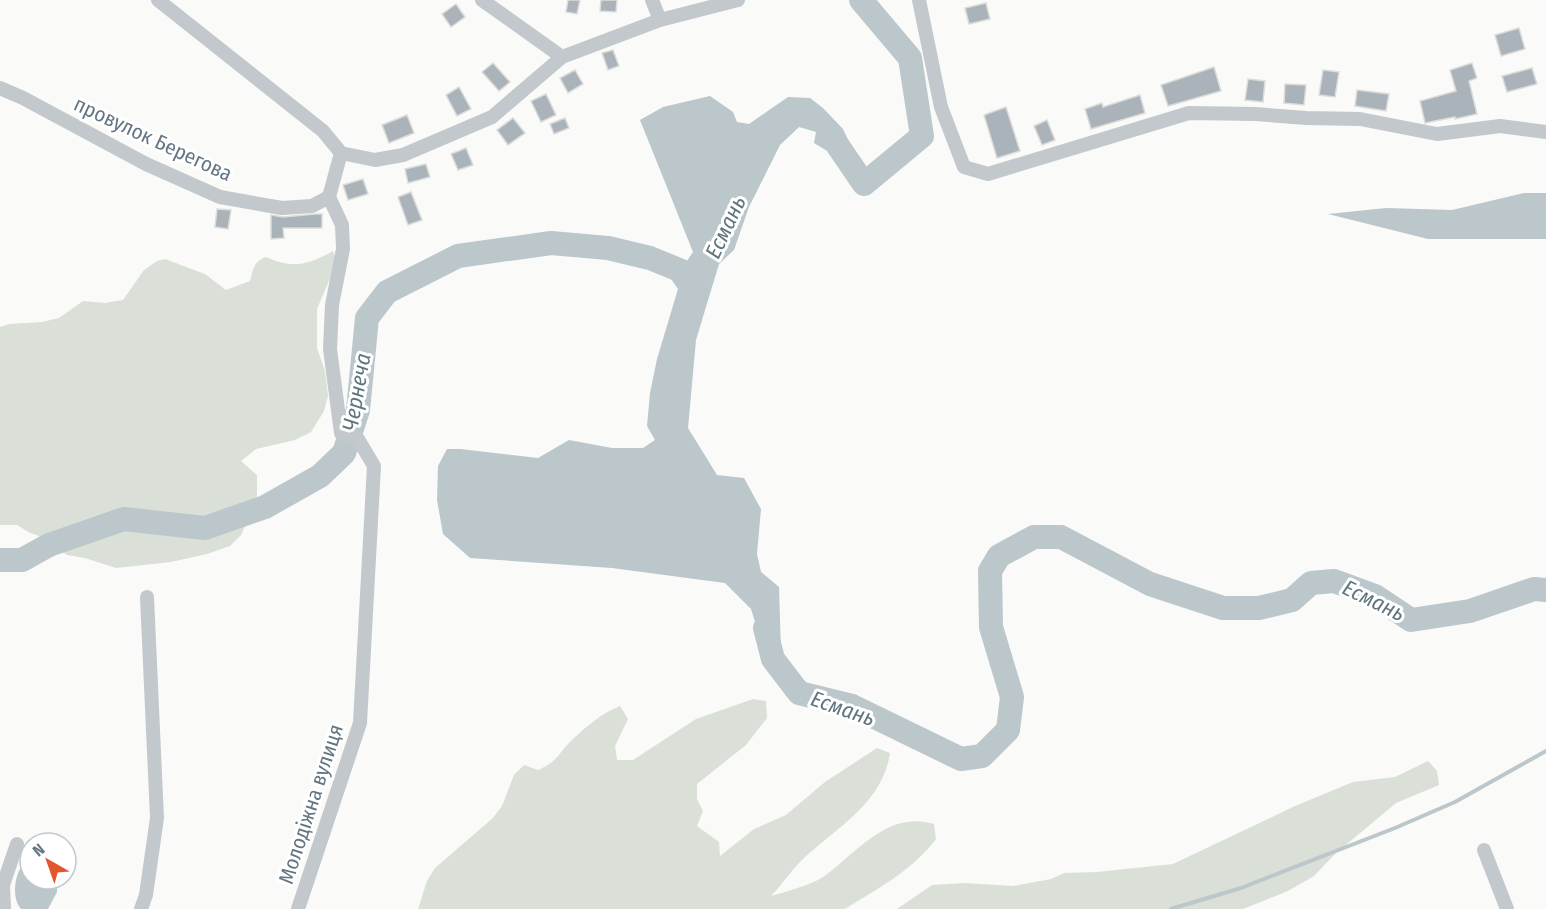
<svg xmlns="http://www.w3.org/2000/svg" width="1546" height="909" viewBox="0 0 1546 909" font-family="'Fira Sans Condensed',sans-serif">
  <style>
    .green { fill: #dadfd7 }
    .water { fill: #bbc7cb }
    .lines { fill: none; stroke-linecap: round; stroke-linejoin: round }
    .stream { stroke: #bbc7cb; stroke-width: 4 }
    .river { stroke: #bbc7cb; stroke-width: 24 }
    .building { fill: #aab3b9; stroke: #dcdcda; stroke-width: 1.5 }
    .minor { stroke: #c3c8cc; stroke-width: 14 }
    .labels { text-anchor: middle; stroke-width: 6; stroke-linejoin: round; paint-order: stroke }
    .street-label { font-size: 21px; fill: #657683; stroke: #fff }
    .water-label { font-size: 22px; font-style: italic; fill: #60757c; stroke: #fff }
  </style>
  <rect width="100%" height="100%" fill="#fafaf8"/>
  <g class="green">
    <path d="M333,251L337,262L317,309V348L325,371L328,396L324,411L311,432L295,440L256,449L241,461L257,475V500L241,535L230,546L207,554L171,562L116,568L85,558L67,555L37,535L30,533L17,525H0V327L9,324L42,322L59,318L83,301L105,303L123,300L144,270L157,261L165,259L205,274L226,290L250,281C253,269 254,261 266,257C293,269 308,265 333,251Z"/>
    <path d="M753,699L766,701L767,718L746,745L697,784V799L703,811L697,826L719,842L720,856L754,829L786,815L825,782L877,748L890,753C883,802 838,827 804,858C792,869 783,884 771,896C785,892 811,885 823,877C857,853 887,810 934,824L936,839C913,870 877,889 845,909H418L427,881L435,868L493,818L502,806L514,775L524,765L538,770C559,761 558,753 573,739C587,726 602,713 620,706L628,719L615,746L617,760H633L696,719Z"/>
    <polygon points="1428,761 1437,771 1439,785 1396,803 1335,854 1314,876 1288,891 1243,909 897,909 932,885 965,883 1013,886 1051,879 1064,873 1097,872 1173,864 1295,806 1353,782 1395,777"/>
  </g>
  <g class="water">
    <polygon points="710,96 733,112 737,122 749,124 788,97 810,98 823,108 843,129 852,148 856,173 842,160 814,143 816,132 799,127 780,145 749,207 734,250 719,264 696,340 688,428 717,475 744,478 761,509 757,554 761,572 779,587 781,652 773,659 761,641 751,609 725,583 612,568 470,558 443,534 437,500 438,466 447,449 460,449 538,458 569,440 612,448 643,448 655,440 647,426 650,393 657,359 678,289 667,273 681,270 693,252 640,120 663,107"/>
    <polygon points="1524,193 1546,193 1546,239 1428,239 1328,214 1386,208 1452,210"/>
    <path d="M30,859V879H57V892L48,909H21C10,896 15,866 30,859Z"/>
  </g>
  <g class="lines">
    <polyline class="stream" points="1171,909 1241,888 1395,828 1455,802 1546,751"/>
    <g class="river">
      <polyline points="838,146 864,184 922,136 910,58 861,0"/>
      <polyline points="0,560 22,560 49,545 124,519 205,528 265,507 320,476 344,453 358,410 367,318 387,292 458,256 551,243 608,248 650,258 701,279"/>
      <polyline points="765,628 773,659 799,693 852,706 961,759 982,756 1008,730 1012,697 991,627 990,571 999,556 1034,537 1061,537 1150,584 1223,608 1259,608 1292,600 1311,583 1334,581 1375,596 1411,620 1470,611 1534,589 1546,590"/>
    </g>
  </g>
  <g class="building">
    <polygon points="568,0 580,0 577,14 566,12"/>
    <polygon points="601,0 617,0 616,12 600,11"/>
    <polygon points="986,3 990,19 969,24 965,8"/>
    <polygon points="456,4 465,17 451,27 442,14"/>
    <polygon points="1519,28 1525,49 1501,56 1495,35"/>
    <polygon points="613,50 619,66 608,70 602,53"/>
    <polygon points="493,63 510,82 499,91 482,72"/>
    <polygon points="1472,63 1477,78 1469,81 1477,114 1455,119 1455,117 1425,123 1420,101 1456,91 1450,70"/>
    <polygon points="1214,67 1221,91 1168,106 1161,85"/>
    <polygon points="1532,68 1537,84 1507,92 1502,76"/>
    <polygon points="575,70 583,84 568,93 560,78"/>
    <polygon points="1323,70 1339,72 1335,97 1319,95"/>
    <polygon points="1248,79 1265,81 1263,102 1245,100"/>
    <polygon points="1285,84 1306,85 1304,105 1284,103"/>
    <polygon points="459,87 471,109 457,116 446,95"/>
    <polygon points="1357,90 1389,94 1386,111 1355,106"/>
    <polygon points="546,94 556,115 541,122 531,101"/>
    <polygon points="1140,95 1145,113 1091,129 1085,109 1102,103 1103,107"/>
    <polygon points="1006,107 1020,151 997,158 984,115"/>
    <polygon points="407,115 414,133 389,143 382,125"/>
    <polygon points="513,118 525,133 508,145 497,130"/>
    <polygon points="565,118 569,128 554,134 550,124"/>
    <polygon points="1047,120 1055,140 1042,145 1034,126"/>
    <polygon points="466,148 473,165 458,170 451,154"/>
    <polygon points="426,164 430,177 408,183 405,169"/>
    <polygon points="363,179 368,194 348,200 343,185"/>
    <polygon points="411,192 422,220 408,225 398,197"/>
    <polygon points="217,209 231,210 228,229 215,227"/>
    <polygon points="316,214 322,214 322,228 283,228 284,238 271,239 271,215 283,217"/>
  </g>
  <g class="lines">
    <g class="minor">
      <polyline points="158,0 323,131 341,153 375,160 403,155 492,117 562,57 660,20 738,0"/>
      <polyline points="482,0 562,57"/>
      <polyline points="652,0 660,20"/>
      <polyline points="919,0 941,107 964,167 988,174 1189,113 1255,114 1306,118 1360,119 1437,134 1500,126 1546,132"/>
      <polyline points="0,88 23,98 146,164 220,197 282,208 312,206 329,197"/>
      <polyline points="1484,850 1507,909"/>
      <polyline points="4,909 3,885 17,844"/>
      <polyline points="141,909 146,895 157,818 147,597"/>
      <polyline points="298,909 360,723 374,466 358,439 341,433 330,349 332,305 343,249 342,225 329,197 341,153"/>
    </g>
  </g>
  <g class="labels">
    <g class="street-label">
      <text transform="translate(153 139) rotate(25)" y="7">провулок Берегова</text>
      <text transform="translate(311 804) rotate(-72)" y="7">Молодіжна вулиця</text>
    </g>
    <g class="water-label">
      <text transform="translate(725 227) rotate(-65)" y="8">Есмань</text>
      <text transform="translate(356 392) rotate(-80)" y="8">Чернеча</text>
      <text transform="translate(1374 600) rotate(26)" y="8">Есмань</text>
      <text transform="translate(843 708) rotate(19)" y="8">Есмань</text>
    </g>
  </g>
  <g transform="translate(48 861) rotate(320)"><circle r="28" fill="#ffffff" stroke="#c1c8cd" stroke-width="1.5"/>
  <path d="M0-4.5L10 22L0 15L-10 22Z" fill="#e4572e"/>
  <text y="-9" font-size="16" font-weight="bold" text-anchor="middle" fill="#657683">N</text>
  </g>
</svg>
